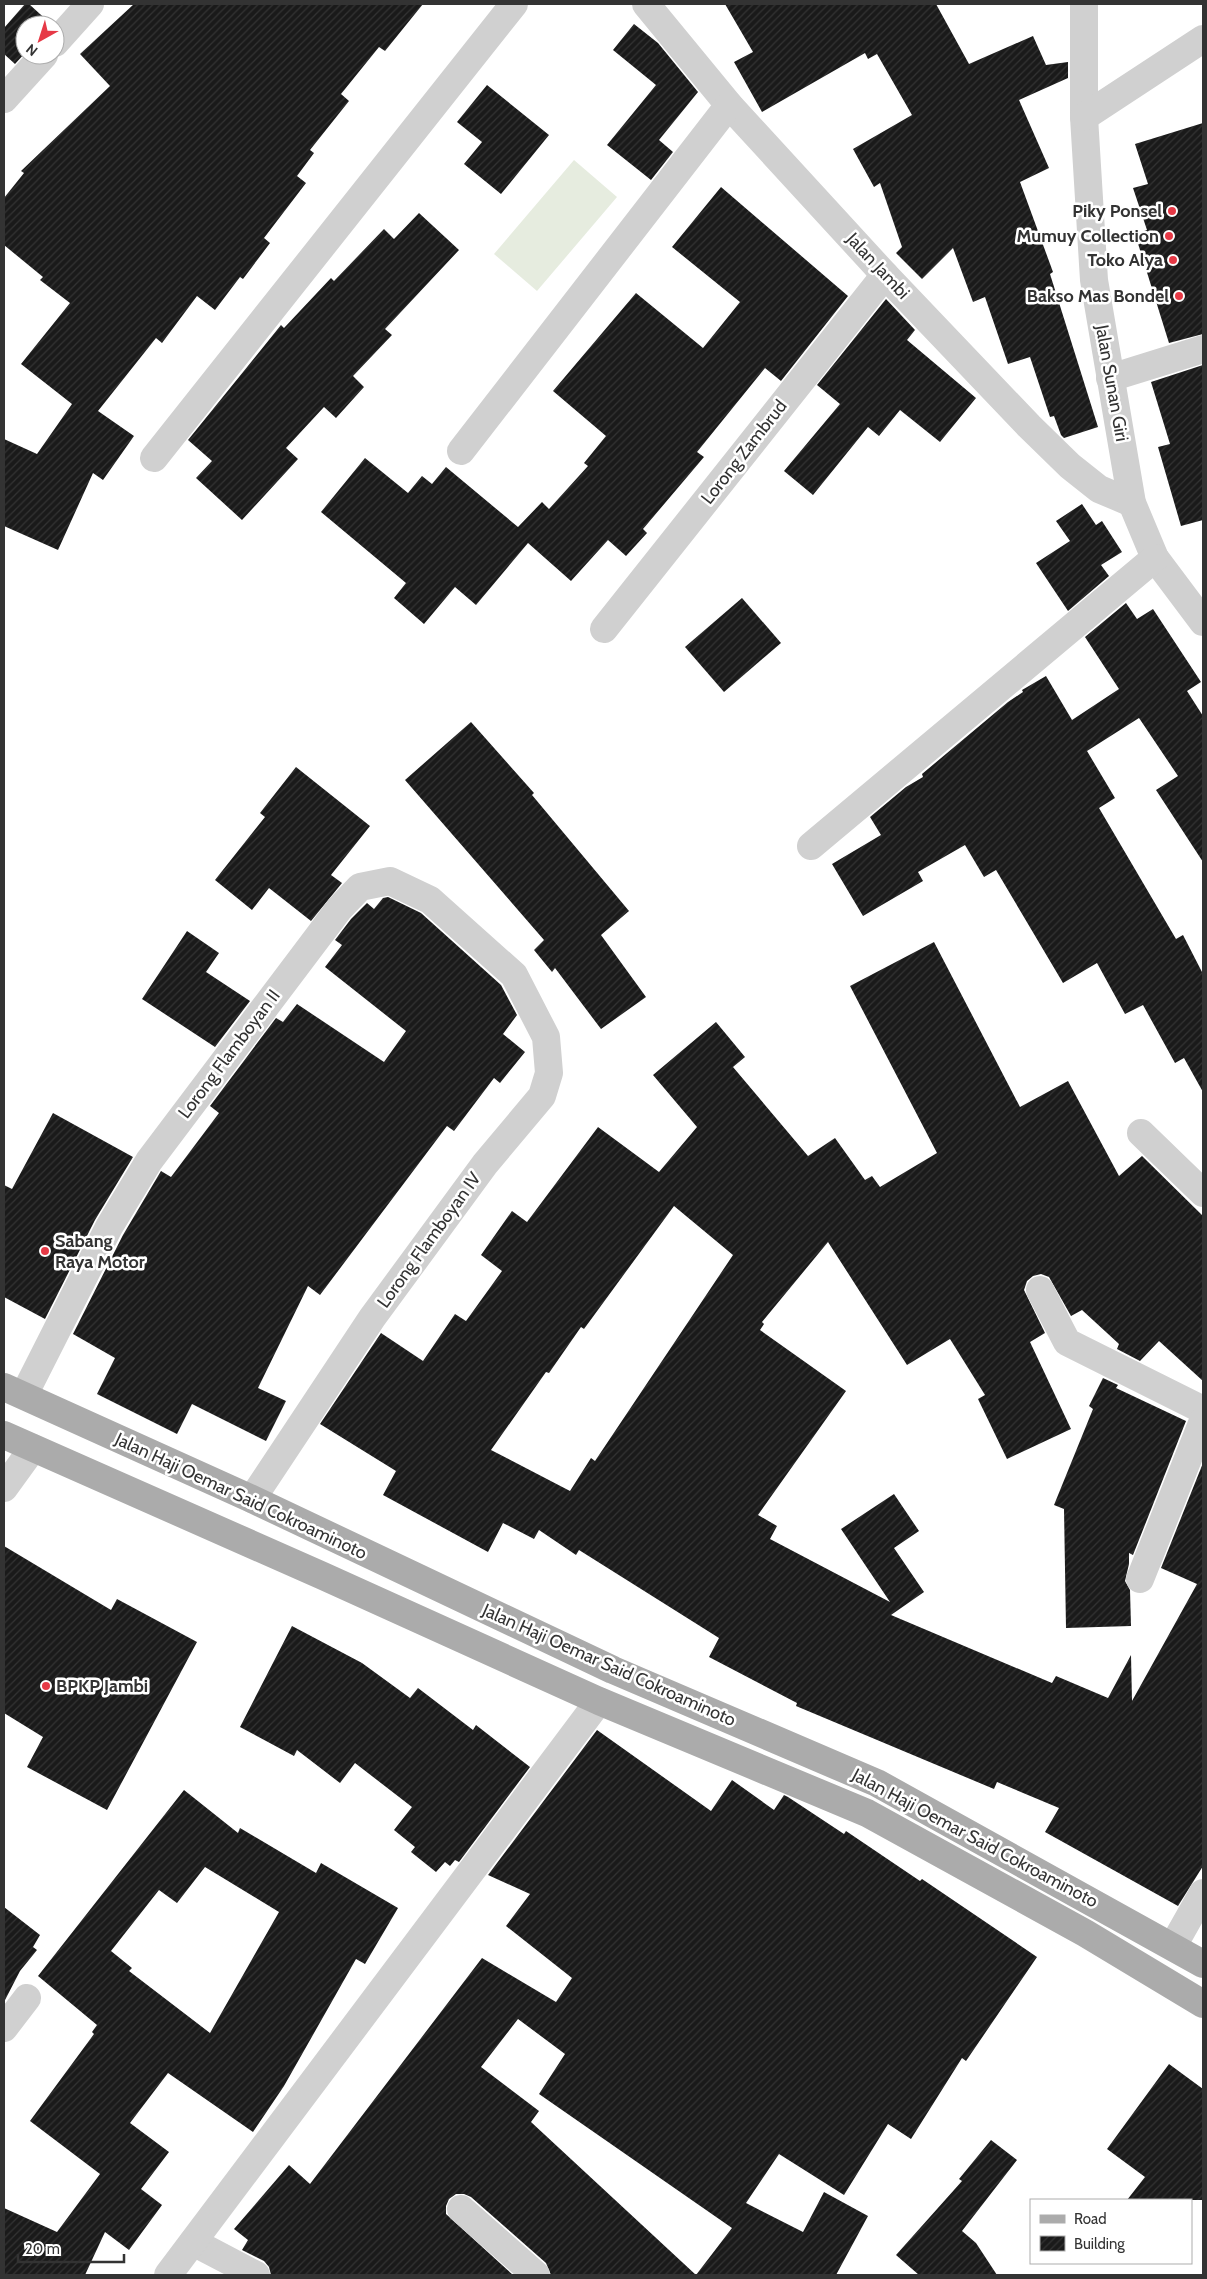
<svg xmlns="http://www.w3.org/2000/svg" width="1207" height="2279" viewBox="0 0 1207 2279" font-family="Cabin,sans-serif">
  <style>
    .pitch { fill: #e6ecdf }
    .building { fill: url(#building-hatch); fill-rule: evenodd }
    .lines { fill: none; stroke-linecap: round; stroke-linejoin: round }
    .minor { stroke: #d0d0d0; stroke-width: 28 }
    .major { stroke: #ababab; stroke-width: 28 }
    .poi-dot { fill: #e63946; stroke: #fff; stroke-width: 2 }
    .labels { text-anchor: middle; stroke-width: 5; stroke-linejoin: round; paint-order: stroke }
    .poi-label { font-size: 18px; font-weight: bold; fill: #333; stroke: #fff; text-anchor: end }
    .street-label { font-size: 18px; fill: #333; stroke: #fff }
  </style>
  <defs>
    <pattern id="building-hatch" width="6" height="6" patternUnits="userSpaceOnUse" patternTransform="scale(1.25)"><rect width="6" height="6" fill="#1a1a1a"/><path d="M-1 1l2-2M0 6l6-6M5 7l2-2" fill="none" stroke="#333"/></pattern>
  </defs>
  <rect width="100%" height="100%" fill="#fff"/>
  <polygon class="pitch" points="574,160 617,197 537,291 494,254"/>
  <g class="building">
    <polygon points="25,4 29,4 51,24 25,25 25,53 15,64 4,54 4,28"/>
    <polygon points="134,4 423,4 385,51 379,47 341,94 349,101 310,150 314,153 297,176 306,183 264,238 270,243 243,279 240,277 215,310 197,296 162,343 156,338 98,411 134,436 103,480 93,473 58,550 4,526 4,439 37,454 72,404 21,364 70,303 40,280 43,277 4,245 4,198 24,173 21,171 110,86 80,54"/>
    <polygon points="725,4 936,4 969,64 1033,36 1046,65 1068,62 1068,78 1019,100 1049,168 1020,182 1053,272 1050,274 1098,427 1064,438 1061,435 1054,416 1050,417 1030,357 1008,364 985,297 973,302 953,248 922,279 896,253 902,247 880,183 874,187 853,149 912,115 877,54 868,59 865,53 762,112 734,62 753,52"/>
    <polygon points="634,24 658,43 698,92 659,140 673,152 651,180 607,145 656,85 613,50"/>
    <polygon points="487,85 549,135 501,194 464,164 482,142 457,122"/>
    <polygon points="1203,123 1203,334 1169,343 1135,234 1147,230 1133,188 1148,184 1135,144"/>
    <polygon points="721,187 848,296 781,381 765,368 697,452 704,457 643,529 647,533 626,556 608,540 571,581 528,543 476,605 455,587 424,624 394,598 406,583 321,512 365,458 408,493 422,476 432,484 446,467 518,527 542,502 549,509 588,466 584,463 606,436 553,391 636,293 703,348 740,302 672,247"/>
    <polygon points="419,213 459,250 385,329 392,335 353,376 364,387 336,418 324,407 286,448 298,459 242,520 196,478 212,461 188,440 281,325 284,328 331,278 334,281 384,229 394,239"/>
    <polygon points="886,299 915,330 907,340 976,398 940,442 900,410 879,436 868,427 813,495 784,471 840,404 817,385"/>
    <polygon points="1203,365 1203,520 1181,526 1158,447 1170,444 1151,382"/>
    <polygon points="1082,504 1096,525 1102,521 1122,552 1101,565 1109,576 1068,611 1036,563 1070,541 1056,521"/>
    <polygon points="742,598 781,643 724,692 685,647"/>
    <polygon points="1126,603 1137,619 1153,609 1201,682 1187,691 1203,716 1203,862 1156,790 1178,776 1139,718 1087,751 1115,798 1099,808 1176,939 1183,935 1203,974 1203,1092 1184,1058 1175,1063 1143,1005 1125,1014 1097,963 1063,983 996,870 984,877 965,845 918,872 923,881 863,916 832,864 881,835 870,817 906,787 923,777 922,774 1008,702 1023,692 1022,690 1046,676 1072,720 1119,689 1085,637"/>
    <polygon points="471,722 534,793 532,795 629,911 601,935 646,997 601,1029 555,968 552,972 534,950 544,940 405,780"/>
    <polygon points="296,767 370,826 331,875 342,883 311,921 269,888 252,910 215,880 265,817 260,813"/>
    <polygon points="388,897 421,913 501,985 517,1015 503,1034 525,1052 500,1083 494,1078 454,1131 447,1126 320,1295 308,1286 258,1388 286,1401 266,1441 192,1404 177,1434 97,1394 115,1358 73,1334 123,1235 161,1171 171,1177 219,1113 210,1106 276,1018 283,1022 297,1004 384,1062 406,1031 325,967 342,945 335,940 351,919 367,903 374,909 383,898"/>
    <polygon points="187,931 219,953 206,972 250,1001 215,1047 142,999"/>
    <path d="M934,942L1020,1107L1068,1081L1119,1176L1142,1156L1203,1216V1381L1159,1341L1140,1361L1117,1349L1119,1344L1082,1310L1071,1316L1049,1277L1041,1274L1033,1276L1027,1281L1024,1290L1045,1333L1030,1342L1071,1429L1007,1459L978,1399L985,1395L950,1339L907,1365L828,1242L762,1322L764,1324L760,1330L846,1391L758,1515L777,1526L770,1539L890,1602L841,1529L894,1494L919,1531L894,1548L924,1592L891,1615L1052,1683L1056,1676L1108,1698L1131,1655L1132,1701L1197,1584L1161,1568L1203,1463V1866L1178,1906L1045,1832L1059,1808L997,1782L994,1789L796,1706L797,1703L709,1657L719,1638L579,1550L576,1555L539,1530L534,1539L503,1523L488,1552L383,1495L396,1471L320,1424L381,1333L423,1361L455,1314L466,1321L502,1271L481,1255L512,1211L527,1222L598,1127L659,1172L697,1127L653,1075L716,1022L745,1057L733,1067L808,1156L835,1138L865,1180L872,1176L880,1187L937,1153L850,986ZM674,1206L733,1255L595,1461L591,1458L570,1491L491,1450L546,1372L549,1373L581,1327L584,1329Z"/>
    <polygon points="53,1113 133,1157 95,1220 45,1319 4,1297 4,1185 12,1189"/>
    <polygon points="1103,1378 1118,1385 1116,1388 1186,1421 1133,1555 1129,1553 1129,1564 1125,1581 1130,1590 1131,1626 1066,1628 1064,1509 1054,1505 1093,1409 1089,1406"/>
    <polygon points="4,1546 111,1610 117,1599 197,1642 107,1810 27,1767 43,1737 4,1713"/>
    <polygon points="292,1626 362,1663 410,1698 418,1688 473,1730 476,1725 530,1767 459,1862 455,1860 450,1866 445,1862 436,1872 411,1852 415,1847 394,1830 412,1807 355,1763 340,1783 297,1750 294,1756 240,1727"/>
    <path d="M597,1730L711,1811L732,1780L774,1810L784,1795L788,1797L844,1834L846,1831L920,1881L922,1879L1037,1957L966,2061L962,2058L911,2139L888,2124L844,2195L779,2154L746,2203L803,2232L824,2192L868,2216L836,2275H551L546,2263L471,2197L464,2194H456L449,2199L446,2206V2214L513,2275H271L269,2267L264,2261L242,2250L248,2240L234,2229L289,2165L310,2184L482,1958L556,2002L572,1978L506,1926L530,1894L488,1875ZM518,2019L565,2054L539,2094L732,2228L696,2275L531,2122L539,2111L481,2067Z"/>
    <path d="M184,1790L238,1833L240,1828L316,1873L321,1863L398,1908L365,1964L356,1959L284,2086L253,2132L168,2073L130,2123L169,2152L141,2189L162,2205L129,2250L105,2232L85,2275H4V2208L57,2232L100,2174L30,2121L94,2034L92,2032L97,2025L38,1976ZM205,1867L279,1912L210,2033L129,1971L132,1968L111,1951L159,1890L177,1903Z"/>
    <polygon points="4,1907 40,1935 33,1947 37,1950 20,1971 4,2002"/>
    <polygon points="1169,2064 1203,2089 1203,2200 1127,2200 1145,2177 1107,2149"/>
    <polygon points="991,2140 1017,2160 962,2231 976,2243 997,2275 919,2275 896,2255 962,2181 959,2179"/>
  </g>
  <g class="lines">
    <g class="minor">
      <polyline points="646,4 729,105 885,275 1029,426 1070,466 1099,489 1132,503"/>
      <polyline points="1084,4 1084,117 1094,280 1132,503 1155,558 1203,622"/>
      <polyline points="55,43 90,4"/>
      <polyline points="4,99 44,55"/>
      <polyline points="1084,117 1203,39"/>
      <polyline points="1110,378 1203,349"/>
      <polyline points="461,451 729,105"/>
      <polyline points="154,458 514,4"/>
      <polyline points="604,629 885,275"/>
      <polyline points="811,846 1155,558"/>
      <polyline points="1141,1133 1203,1193"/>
      <polyline points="1040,1290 1067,1342 1203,1410"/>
      <polyline points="24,1395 109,1227 149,1161 339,909 360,887 390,881 430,900 514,975 546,1037 549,1073 542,1096 485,1164 372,1318 252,1499"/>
      <polyline points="4,1488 33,1448"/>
      <polyline points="1140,1579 1203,1421"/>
      <polyline points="1173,1946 1203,1893"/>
      <polyline points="4,2028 27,1998"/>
      <polyline points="461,2209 536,2275"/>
      <polyline points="193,2242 256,2275"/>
      <polyline points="168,2275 599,1701"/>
    </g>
    <g class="major">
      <polyline points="4,1387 252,1499 613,1670 877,1783 1203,1964"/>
      <polyline points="4,1435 323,1576 599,1701 867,1813 1085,1933 1203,2004"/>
    </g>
  </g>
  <g class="poi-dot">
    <circle cx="1172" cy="211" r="5"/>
    <circle cx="1169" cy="236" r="5"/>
    <circle cx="1173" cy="260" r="5"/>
    <circle cx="1179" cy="296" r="5"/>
    <circle cx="45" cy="1251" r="5"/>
    <circle cx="46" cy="1686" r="5"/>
  </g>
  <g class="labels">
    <g class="poi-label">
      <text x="1162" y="217">Piky Ponsel</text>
      <text x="1159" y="242">Mumuy Collection</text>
      <text x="1163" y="266">Toko Alya</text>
      <text x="1169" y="302">Bakso Mas Bondel</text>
      <text x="55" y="1247" text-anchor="start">Sabang<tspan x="55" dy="21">Raya Motor</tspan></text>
      <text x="56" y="1692" text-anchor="start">BPKP Jambi</text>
    </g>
    <g class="street-label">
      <text transform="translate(878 266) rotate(47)" y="6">Jalan Jambi</text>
      <text transform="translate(1112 383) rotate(80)" y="6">Jalan Sunan Giri</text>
      <text transform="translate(744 452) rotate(-52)" y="6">Lorong Zambrud</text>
      <text transform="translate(229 1054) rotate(-53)" y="6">Lorong Flamboyan II</text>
      <text transform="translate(429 1240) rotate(-54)" y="6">Lorong Flamboyan IV</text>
      <text transform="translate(241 1496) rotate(25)" y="6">Jalan Haji Oemar Said Cokroaminoto</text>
      <text transform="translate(609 1665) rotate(24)" y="6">Jalan Haji Oemar Said Cokroaminoto</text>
      <text transform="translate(975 1838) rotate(28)" y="6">Jalan Haji Oemar Said Cokroaminoto</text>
    </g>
  </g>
  <rect width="1207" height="2279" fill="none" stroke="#333333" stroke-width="10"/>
  <rect x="1030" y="2199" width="162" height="65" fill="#ffffff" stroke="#adadad"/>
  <rect x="1040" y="2215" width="25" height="8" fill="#ababab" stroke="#adadad"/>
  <text x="1074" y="2224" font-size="15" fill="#333333">Road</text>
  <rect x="1040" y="2236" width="25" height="15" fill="url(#building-hatch)" stroke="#adadad"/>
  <text x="1074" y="2249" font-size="15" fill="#333333">Building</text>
  <g transform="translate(40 40) rotate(219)"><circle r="24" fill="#ffffff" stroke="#adadad"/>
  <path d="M0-4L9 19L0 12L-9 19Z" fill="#e63946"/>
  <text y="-8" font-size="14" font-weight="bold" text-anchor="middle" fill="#333333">N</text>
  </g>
  <path d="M18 2254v8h106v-8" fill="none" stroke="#333333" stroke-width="2.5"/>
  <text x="25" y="2254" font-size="15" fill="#333333" stroke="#ffffff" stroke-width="4" paint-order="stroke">20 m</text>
</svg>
